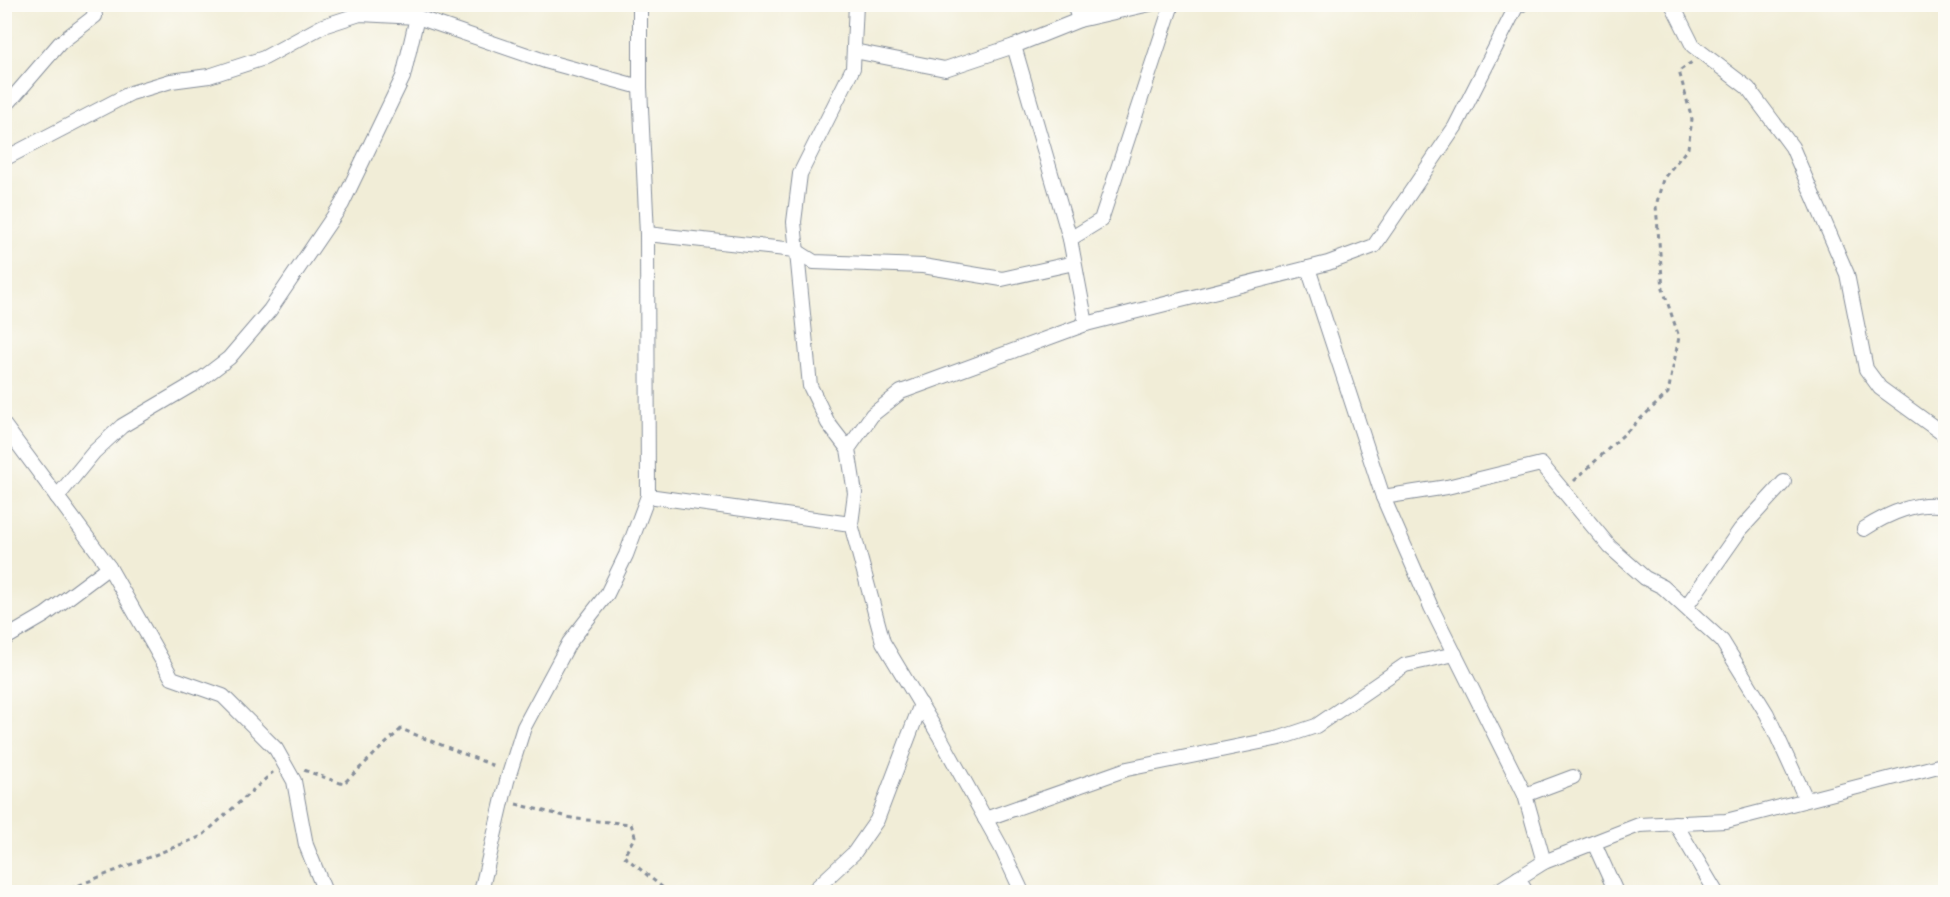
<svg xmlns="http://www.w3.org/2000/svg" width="1950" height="897" viewBox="0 0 1950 897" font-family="'Architects Daughter',sans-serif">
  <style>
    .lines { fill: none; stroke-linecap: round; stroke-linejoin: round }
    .minor-casing { stroke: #868e9a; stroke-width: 16 }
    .path { stroke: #868e9a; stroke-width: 3; stroke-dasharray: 4.5 4.5; stroke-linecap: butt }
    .minor { stroke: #fff; stroke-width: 14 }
  </style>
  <rect width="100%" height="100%" fill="#fdfcf7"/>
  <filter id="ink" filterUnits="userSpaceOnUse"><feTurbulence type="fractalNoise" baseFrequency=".0167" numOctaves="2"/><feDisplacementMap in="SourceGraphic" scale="12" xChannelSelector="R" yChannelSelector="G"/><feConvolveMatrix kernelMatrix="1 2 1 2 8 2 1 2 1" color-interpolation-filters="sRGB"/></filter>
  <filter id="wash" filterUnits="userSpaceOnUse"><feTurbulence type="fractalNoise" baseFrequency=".008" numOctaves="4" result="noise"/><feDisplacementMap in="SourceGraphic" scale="24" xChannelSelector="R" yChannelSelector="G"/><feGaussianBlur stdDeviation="1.35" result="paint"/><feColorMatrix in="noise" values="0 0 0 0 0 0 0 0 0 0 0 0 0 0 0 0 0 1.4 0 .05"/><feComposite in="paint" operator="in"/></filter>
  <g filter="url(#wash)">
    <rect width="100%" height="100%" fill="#f1edd7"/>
  </g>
  <g filter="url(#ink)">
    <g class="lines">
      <defs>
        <g id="minor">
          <polyline points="1074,4 1079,20"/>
          <polyline points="1672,4 1693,46 1748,88 1792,147 1847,274 1866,369 1880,388 1946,436"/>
          <polyline points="854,51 945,69 1014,46"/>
          <polyline points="4,108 60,43 95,16 93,4"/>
          <polyline points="4,159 131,93 171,81 209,76 264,58 323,26 360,14 417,17 545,61 640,87"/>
          <polyline points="647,234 795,250 814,262 923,266 1002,279 1074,263"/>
          <polyline points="1070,239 1101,220 1172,4"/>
          <polyline points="1308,268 1383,497 1431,607 1525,795 1544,862"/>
          <polyline points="1086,324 1070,239 1014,46 1079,20 1150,4"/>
          <polyline points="4,425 109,567 172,678 223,696 276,749 294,781 306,845 325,892"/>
          <polyline points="848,449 828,423 810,386 794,222 800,174 853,68 856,4"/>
          <polyline points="648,496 851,524"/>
          <polyline points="57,497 94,452 122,426 200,380 229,358 270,310 342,204 403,77 417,17"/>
          <polyline points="1383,497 1447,487 1541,464 1610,547 1645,578 1663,587 1722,641 1767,714 1806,799"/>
          <path d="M1864,529C1889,513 1916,501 1946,506"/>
          <polyline points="1686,607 1740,530 1784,482"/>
          <polyline points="4,639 45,615 109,567"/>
          <polyline points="1525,795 1573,777"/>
          <polyline points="985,819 1127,769 1280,738 1316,726 1405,665 1455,654"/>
          <polyline points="1675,823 1716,892"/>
          <polyline points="1594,843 1616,892"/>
          <polyline points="1518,878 1526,892"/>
          <polyline points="481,892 507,781 524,727 569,643 607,594 626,555 648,496 647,234 640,87 640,4"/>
          <polyline points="812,892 854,853 877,820 921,704"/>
          <polyline points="1022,892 1002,849 940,737 883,642 851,524 855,493 848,449 872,415 901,392 1086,324 1328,263 1374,246 1455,127 1516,7 1522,4"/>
          <polyline points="1496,892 1544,862 1639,825 1726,821 1946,764"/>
        </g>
      </defs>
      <use href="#minor" class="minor-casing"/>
      <g class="path">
        <polyline points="1574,481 1668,393 1679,337 1663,289 1656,206 1663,179 1688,148 1692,119 1679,71 1692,62"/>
        <polyline points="304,770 343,784 401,729 497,767"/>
        <polyline points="516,804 576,819 631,824 635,836 624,856 668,892"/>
        <polyline points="62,892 202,836 273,772"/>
      </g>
      <use href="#minor" class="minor"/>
    </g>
  </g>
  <rect width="1950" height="897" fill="none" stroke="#fdfcf7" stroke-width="24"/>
</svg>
